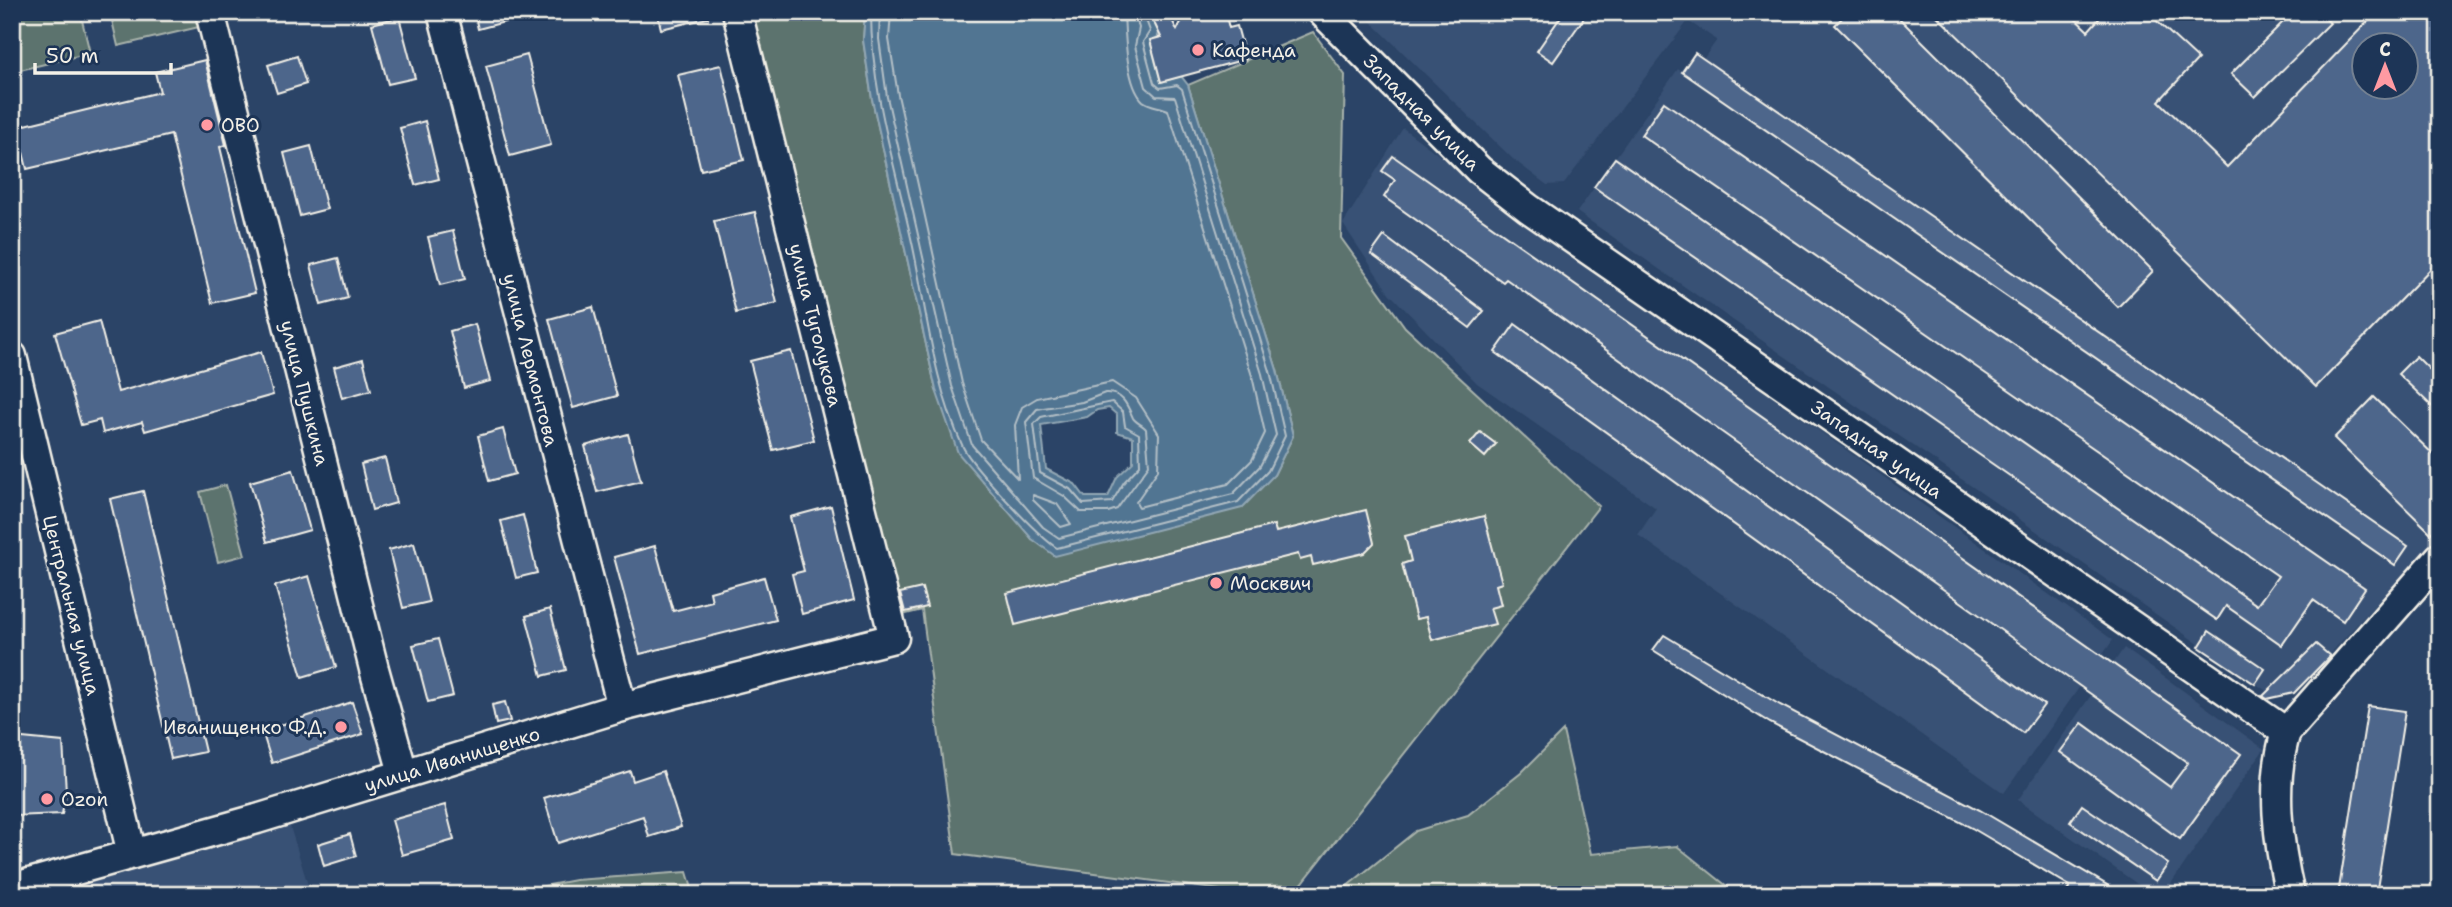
<svg xmlns="http://www.w3.org/2000/svg" width="2452" height="907" viewBox="0 0 2452 907" font-family="'Shantell Sans',sans-serif">
  <style>
    .built { fill: #395174; fill-rule: evenodd }
    .green { fill: #5c736e; stroke: #a8b2ab; stroke-width: 2 }
    .water { fill: #517592; stroke: #92a7b4; stroke-width: 2; fill-rule: evenodd }
    .lines { fill: none; stroke-linecap: round; stroke-linejoin: round }
    .shore { stroke: #b3bfc6; stroke-width: 2 }
    .building { fill: #4d668b; stroke: #f4f1e8; stroke-width: 2; fill-rule: evenodd }
    .minor-casing { stroke: #f4f1e8; stroke-width: 33 }
    .minor { stroke: #1d3557; stroke-width: 28 }
    .poi-dot { fill: #ff9aa2; stroke: #1d3557; stroke-width: 2.5 }
    .labels { text-anchor: middle; stroke-width: 6; stroke-linejoin: round; paint-order: stroke }
    .poi-label { font-size: 19px; fill: #f4f1e8; stroke: #1d3557; text-anchor: start }
    .street-label { font-size: 19px; fill: #f4f1e8; stroke: #1d3557 }
  </style>
  <rect width="100%" height="100%" fill="#2b4467"/>
  <filter id="ink" filterUnits="userSpaceOnUse"><feTurbulence type="fractalNoise" baseFrequency=".0143" numOctaves="2"/><feDisplacementMap in="SourceGraphic" scale="14" xChannelSelector="R" yChannelSelector="G"/><feConvolveMatrix kernelMatrix="1 2 1 2 8 2 1 2 1" color-interpolation-filters="sRGB"/></filter>
  <g filter="url(#ink)">
    <g class="built">
      <path d="M1361,12H2440V534L2294,693L2275,697L1577,212L1678,69L1682,72L1695,53L1704,58L1717,40L1688,21L1564,184L1547,185L1513,159ZM2364,46H2406V88H2364Z"/>
      <polygon points="1403,128 1554,242 2113,640 2004,793 1638,535 1656,508 1477,383 1389,293 1343,224"/>
      <polygon points="2124,648 2264,749 2163,895 2153,895 2018,800"/>
      <polygon points="289,823 311,895 46,895 195,852"/>
    </g>
    <g class="green">
      <polygon points="12,12 80,12 90,53 12,72"/>
      <polygon points="110,12 195,12 199,27 118,46"/>
      <polygon points="750,12 865,12 863,40 872,99 936,390 1032,539 1274,475 1293,436 1277,370 1188,85 1313,32 1345,75 1341,238 1405,327 1599,506 1293,895 1258,895 955,854 922,610 902,615"/>
      <polygon points="226,485 245,555 218,562 200,492"/>
      <polygon points="1563,731 1591,854 1677,846 1738,895 1336,895 1416,831 1468,815 1521,773"/>
      <polygon points="687,872 694,895 498,895 575,880"/>
    </g>
    <path class="water" d="M865,12H1149L1159,33L1157,38L1150,41L1161,82L1181,76L1188,85L1277,370L1293,436L1274,475L1242,508L1055,556L1032,539L958,453L936,390L872,99L863,40ZM1109,408L1117,415V432L1133,437V462L1117,477L1108,497H1085L1075,484L1046,469L1041,425L1087,417L1097,410Z"/>
    <g class="lines">
      <g class="shore">
        <path d="M871,12C871,92 896,169 913,247C927,313 934,386 963,447C972,466 1039,537 1057,548L1238,502L1268,471L1285,436L1270,371L1182,89L1177,85L1160,88L1154,83L1143,42L1150,31L1143,12"/>
        <polyline points="880,12 879,39 887,97 952,386 972,445 1043,527 1059,538 1233,494 1260,466 1276,435 1262,374 1175,97 1156,96 1146,87 1135,46 1139,28 1134,12"/>
        <path d="M891,12L889,39L898,95L962,383L981,440L1018,479L1015,425L1022,407L1037,398L1112,382L1136,398L1159,434L1158,470L1136,502L1139,507L1228,484L1252,460L1265,433L1252,376L1168,110C1160,106 1151,107 1143,101C1126,85 1125,34 1124,12"/>
        <path d="M1105,393C1122,392 1127,404 1133,418C1135,422 1143,425 1146,429L1149,465L1117,509L1108,512H1081L1064,496L1033,478L1026,422L1037,409L1082,402Z"/>
        <polygon points="1112,402 1123,412 1125,426 1139,434 1140,465 1124,482 1112,502 1083,504 1070,489 1040,473 1034,424 1041,417"/>
        <polygon points="1033,495 1057,504 1071,524 1061,527 1033,500"/>
      </g>
    </g>
    <g class="building">
      <polygon points="474,12 524,12 524,17 478,29"/>
      <polygon points="657,12 707,12 708,18 661,29"/>
      <polygon points="1149,12 1168,12 1177,30 1186,12 1225,12 1229,28 1237,26 1246,59 1161,82 1150,40 1161,37"/>
      <polygon points="1564,12 1588,12 1553,62 1537,51"/>
      <polygon points="1848,12 1893,12 2153,271 2118,307 1835,25"/>
      <path d="M1933,12H2068L2088,31L2105,12H2147L2198,59L2159,101L2227,167L2377,12H2440V259L2316,387ZM2364,46H2406V88H2364Z"/>
      <polygon points="2293,12 2319,12 2330,23 2255,97 2231,74"/>
      <polygon points="399,17 415,78 388,84 372,24"/>
      <polygon points="1695,53 2408,546 2395,565 1682,72"/>
      <polygon points="527,55 551,145 510,156 486,66"/>
      <polygon points="297,56 306,84 277,93 268,65"/>
      <polygon points="205,60 226,145 220,147 255,293 212,303 171,135 27,169 17,127 160,92 155,72"/>
      <polygon points="721,65 744,160 701,170 678,75"/>
      <polygon points="1664,102 2365,588 2343,621 2313,600 2282,645 2226,606 2217,620 1594,187 1615,158 2257,605 2278,576 1641,135"/>
      <polygon points="425,121 439,179 415,185 400,128"/>
      <polygon points="311,146 327,209 300,216 284,153"/>
      <polygon points="1393,156 2241,754 2180,839 2060,752 2082,723 2170,787 2188,763 1506,279 1503,282 1384,197 1395,180 1382,171"/>
      <polygon points="755,212 777,303 736,313 714,221"/>
      <polygon points="453,231 465,279 440,285 428,237"/>
      <polygon points="1384,236 1484,311 1470,328 1371,254"/>
      <polygon points="338,258 348,298 321,305 311,265"/>
      <polygon points="593,307 617,396 573,408 549,319"/>
      <polygon points="99,321 118,392 261,352 273,395 145,431 142,422 103,433 100,420 81,425 55,333"/>
      <polygon points="475,324 490,381 464,388 450,331"/>
      <polygon points="1515,324 2044,705 2023,733 1495,352"/>
      <polygon points="791,351 814,440 773,450 750,361"/>
      <polygon points="2416,356 2440,380 2440,414 2398,374"/>
      <polygon points="363,359 371,390 342,398 334,367"/>
      <polygon points="2374,397 2440,461 2440,524 2431,533 2334,438"/>
      <polygon points="503,429 515,474 489,481 478,436"/>
      <polygon points="1480,432 1496,444 1485,457 1470,444"/>
      <polygon points="628,434 641,481 597,492 585,446"/>
      <polygon points="385,458 396,503 372,510 361,464"/>
      <polygon points="293,470 310,530 267,542 250,482"/>
      <polygon points="143,491 205,752 171,759 110,499"/>
      <polygon points="831,506 854,600 802,614 792,574 804,571 790,517"/>
      <polygon points="1366,510 1374,543 1364,553 1313,565 1311,557 1300,560 1298,554 1015,625 1007,593 1274,525 1276,532"/>
      <polygon points="523,515 537,573 516,578 501,521"/>
      <polygon points="1484,516 1502,583 1496,585 1501,605 1490,608 1495,624 1432,640 1426,617 1416,619 1402,564 1411,561 1405,536"/>
      <polygon points="414,543 429,602 403,608 389,550"/>
      <polygon points="655,546 673,611 712,601 710,592 764,577 776,620 640,654 614,557"/>
      <polygon points="309,576 336,667 302,677 275,586"/>
      <polygon points="922,588 927,607 905,612 900,593"/>
      <polygon points="550,609 566,670 542,676 526,616"/>
      <polygon points="2209,631 2265,669 2255,684 2199,647"/>
      <polygon points="1664,635 1780,705 1980,810 2124,895 2064,895 2070,886 1972,828 1770,723 1653,650"/>
      <polygon points="438,639 453,696 428,702 413,645"/>
      <polygon points="2316,644 2330,656 2294,693 2267,699 2263,696"/>
      <polygon points="352,702 363,734 272,763 262,731"/>
      <polygon points="505,702 510,721 496,724 492,705"/>
      <polygon points="2368,706 2405,711 2376,895 2338,895"/>
      <polygon points="12,737 63,742 66,792 62,814 12,816"/>
      <polygon points="630,771 633,781 663,771 681,827 649,837 643,816 558,843 544,798"/>
      <polygon points="445,805 454,840 402,855 392,820"/>
      <polygon points="2082,805 2168,864 2156,881 2070,822"/>
      <polygon points="350,834 356,856 324,866 318,844"/>
    </g>
    <g class="lines">
      <defs>
        <g id="minor">
          <polyline points="210,12 374,669 403,773"/>
          <polyline points="442,12 622,707"/>
          <polyline points="1322,12 1479,170 1528,208 2286,732 2440,557"/>
          <polyline points="12,356 132,854"/>
          <path d="M2286,732C2270,784 2278,843 2290,895"/>
          <polyline points="12,888 257,819 622,707 894,638 737,12"/>
        </g>
      </defs>
      <use href="#minor" class="minor-casing"/>
      <use href="#minor" class="minor"/>
    </g>
  </g>
  <g class="poi-dot">
    <circle cx="1198" cy="50" r="7"/>
    <circle cx="207" cy="125" r="7"/>
    <circle cx="1216" cy="583" r="7"/>
    <circle cx="341" cy="727" r="7"/>
    <circle cx="47" cy="799" r="7"/>
  </g>
  <g class="labels">
    <g class="poi-label">
      <text x="1212" y="57">Кафенда</text>
      <text x="221" y="132">ОВО</text>
      <text x="1230" y="590">Москвич</text>
      <text x="327" y="734" text-anchor="end">Иванищенко Ф.Д.</text>
      <text x="61" y="806">Ozon</text>
    </g>
    <g class="street-label">
      <text transform="translate(1422 112) rotate(45)" y="7">Западная улица</text>
      <text transform="translate(816 325) rotate(76)" y="7">улица Туголукова</text>
      <text transform="translate(531 360) rotate(76)" y="7">улица Лермонтова</text>
      <text transform="translate(305 393) rotate(76)" y="7">улица Пушкина</text>
      <text transform="translate(1877 449) rotate(35)" y="7">Западная улица</text>
      <text transform="translate(72 605) rotate(76)" y="7">Центральная улица</text>
      <text transform="translate(452 759) rotate(-17)" y="7">улица Иванищенко</text>
    </g>
  </g>
  <rect width="2452" height="907" fill="none" stroke="#1d3557" stroke-width="42"/>
  <rect x="21" y="21" width="2410" height="865" fill="none" stroke="#f4f1e8" stroke-width="2.5" filter="url(#ink)"/>
  <g transform="translate(2385 66)"><circle r="33" fill="#1d3557" stroke="#738091" stroke-width="2"/>
  <path d="M0-5L12 26L0 18L-12 26Z" fill="#ff9aa2"/>
  <text y="-10" font-size="19" font-weight="bold" text-anchor="middle" fill="#f4f1e8">С</text>
  </g>
  <path d="M35 63v10h136v-10" fill="none" stroke="#f4f1e8" stroke-width="3.5"/>
  <text x="46" y="63" font-size="21" fill="#f4f1e8" stroke="#1d3557" stroke-width="5" paint-order="stroke">50 m</text>
</svg>
